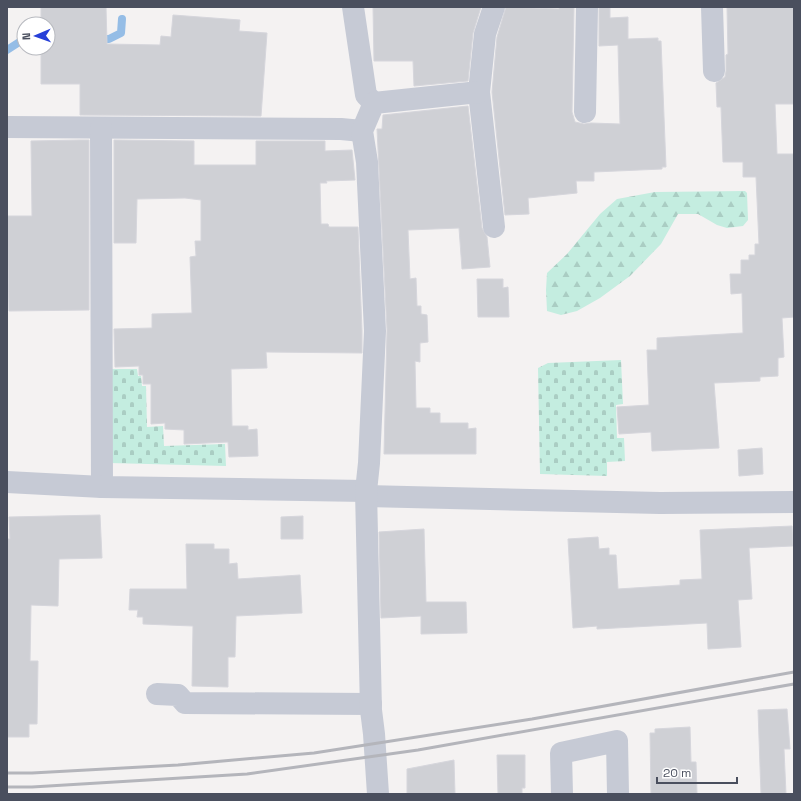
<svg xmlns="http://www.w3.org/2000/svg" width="801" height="801" viewBox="0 0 801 801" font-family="'Space Grotesk',sans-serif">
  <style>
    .forest { fill: url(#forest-firs) }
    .cemetery { fill: url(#cemetery-stones) }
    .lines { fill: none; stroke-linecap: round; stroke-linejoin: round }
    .stream { stroke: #95bde6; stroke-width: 8 }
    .building { fill: #cfd0d5; stroke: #d6d6dc }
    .minor { stroke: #c6cad5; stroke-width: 22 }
    .rail { stroke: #b4b5bb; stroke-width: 3 }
  </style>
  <defs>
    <pattern id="forest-firs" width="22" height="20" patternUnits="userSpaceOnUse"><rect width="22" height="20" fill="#c4ede0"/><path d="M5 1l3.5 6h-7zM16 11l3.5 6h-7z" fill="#aacdc3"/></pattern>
    <pattern id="cemetery-stones" width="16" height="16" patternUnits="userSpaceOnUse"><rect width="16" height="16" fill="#c4ede0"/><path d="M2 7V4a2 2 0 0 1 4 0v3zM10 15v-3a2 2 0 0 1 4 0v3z" fill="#aacdc3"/></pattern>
  </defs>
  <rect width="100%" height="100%" fill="#f4f2f2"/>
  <polygon class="forest" points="745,191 747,193 748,220 743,226 727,228 717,225 698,214 678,214 661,244 630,276 600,298 577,311 561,315 547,311 546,290 547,273 567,254 600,214 617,199 655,192"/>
  <g class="cemetery">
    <polygon points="621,360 623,404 616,405 617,438 624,438 625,461 607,462 607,476 540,474 538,368 548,363"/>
    <polygon points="109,369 137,369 138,376 141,376 142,386 146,386 147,427 163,426 164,446 225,444 226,466 109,463"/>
  </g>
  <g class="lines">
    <g class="stream">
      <polyline points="97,39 109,39 121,33 122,19"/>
      <polyline points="7,50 24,39"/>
    </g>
  </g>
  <g class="building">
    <polygon points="41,7 106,7 107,44 160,45 161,36 171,37 173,15 240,20 239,31 267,33 261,116 80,115 80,84 41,84 41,48 48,48 48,24 41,24"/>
    <polygon points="373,7 481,7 473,33 468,81 414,86 413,61 374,61"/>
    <polygon points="506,7 559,9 559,7 574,7 572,112 575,122 584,124 591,123 620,124 618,45 599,46 599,7 610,7 610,18 628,17 628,39 658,38 658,41 661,41 666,167 662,167 662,169 594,172 594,181 576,181 577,193 528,198 529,214 505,215 492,92 497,37"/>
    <polygon points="727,7 794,7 794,104 775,104 777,154 794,154 794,317 782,318 784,357 778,358 778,376 760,377 760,381 714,383 719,448 652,451 651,432 619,434 617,407 649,405 647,350 657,350 657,338 743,333 742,293 731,294 730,274 741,274 741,260 749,260 749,255 755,255 755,244 759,244 756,177 743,177 743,162 723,162 721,107 717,107 716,83 725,77 726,71 726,55 728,54"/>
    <polygon points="468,106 482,228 487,237 490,267 462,269 459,228 408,230 410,279 416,278 417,306 421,306 421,314 427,315 428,342 420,343 420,362 415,361 416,408 430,408 430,413 440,413 440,423 468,423 468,429 476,428 476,454 384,454 387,330 377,129 382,129 383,115"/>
    <polygon points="80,140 89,140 89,310 9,311 7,216 32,216 31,141"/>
    <polygon points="114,140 194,141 194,165 256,165 256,141 325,141 325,151 352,150 355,180 326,181 327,183 320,183 321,224 328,224 329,227 358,227 362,331 362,353 266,352 267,368 231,369 232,426 248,426 248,430 257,429 258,456 229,457 228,442 184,444 184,430 165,429 165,423 151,424 151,384 143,384 143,375 139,375 139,366 115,367 114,329 152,328 152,314 192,313 190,257 196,256 195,241 201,241 201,200 185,198 137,199 136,243 114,243"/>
    <polygon points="477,279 503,279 503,288 508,287 509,317 478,317"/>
    <polygon points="762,448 763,474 739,476 738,450"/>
    <polygon points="100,515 102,558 59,559 58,606 31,605 30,661 38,661 37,724 29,724 29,737 7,737 7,539 10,539 9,517"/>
    <polygon points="303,516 303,539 281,539 281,517"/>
    <polygon points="792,526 793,546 749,548 752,599 738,600 741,647 708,649 707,623 597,629 597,626 573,628 568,539 598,537 599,549 609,548 609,555 616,555 618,589 680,585 680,580 702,579 700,530"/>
    <polygon points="424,529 426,602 466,602 467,633 421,634 421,616 381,618 379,532"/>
    <polygon points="186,544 214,544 214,549 229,549 229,564 237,563 238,579 300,575 302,613 236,616 235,657 228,657 228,687 192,686 193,626 143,624 143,617 137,617 138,610 129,610 130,589 187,589"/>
    <polygon points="787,709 790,749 784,749 786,794 761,794 758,710"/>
    <polygon points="690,727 691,762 696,762 697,794 651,794 650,733 655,733 655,729"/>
    <polygon points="497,755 525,755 525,788 522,788 522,794 498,794"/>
    <polygon points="454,760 455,794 407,794 407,769"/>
  </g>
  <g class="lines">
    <g class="minor">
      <polyline points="353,7 366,95 374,103"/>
      <polyline points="712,7 714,71"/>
      <polyline points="585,112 587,7"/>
      <polyline points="7,127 341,129 362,131"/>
      <polyline points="101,128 102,487"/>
      <polyline points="494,227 479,92 485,34 494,7"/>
      <polyline points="7,482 102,487 366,491"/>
      <polyline points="366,496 660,503 794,502"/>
      <polyline points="157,694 178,695 185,703 371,704"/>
      <polyline points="378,794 374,734 371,710 366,491 369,463 375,331 367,162 362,131 374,103 479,92"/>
      <polyline points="562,794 561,753 617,741 618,794"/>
    </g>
    <g class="rail">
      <polyline points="7,773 32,773 178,765 314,753 532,719 794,672"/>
      <polyline points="7,787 32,787 247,774 418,750 794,684"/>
    </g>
  </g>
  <rect width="801" height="801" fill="none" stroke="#4a4f5e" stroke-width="16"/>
  <g transform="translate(36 36) rotate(268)"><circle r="19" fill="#ffffff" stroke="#b7b9bf"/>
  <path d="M0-3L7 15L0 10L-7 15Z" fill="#2740d8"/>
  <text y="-6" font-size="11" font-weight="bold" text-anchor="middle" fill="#4a4f5e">N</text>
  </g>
  <path d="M657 777v6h80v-6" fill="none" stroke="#4a4f5e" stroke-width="2"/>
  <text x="663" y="777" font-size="12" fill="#4a4f5e" stroke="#ffffff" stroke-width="3" paint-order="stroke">20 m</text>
</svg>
